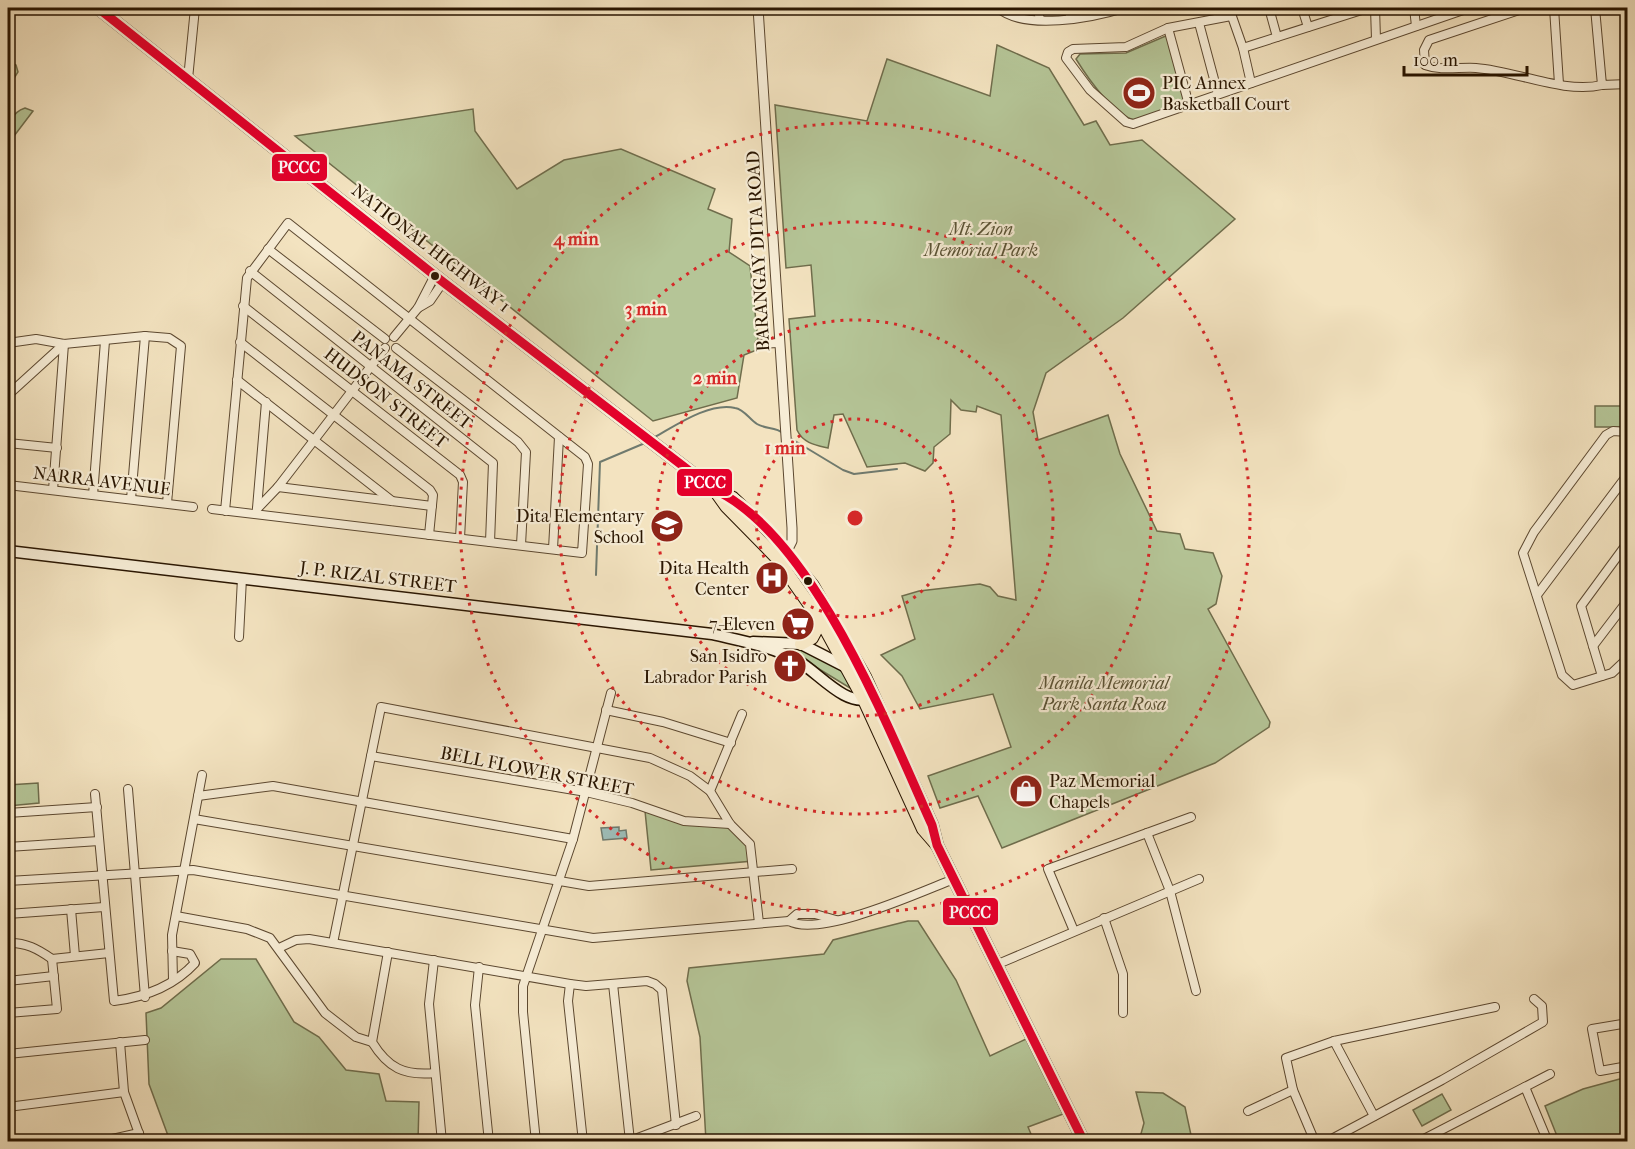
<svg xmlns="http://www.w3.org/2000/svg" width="1635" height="1149" viewBox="0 0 1635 1149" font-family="'IM FELL French Canon',serif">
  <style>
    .green { fill: #b5c597; stroke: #6f6d4c; stroke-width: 1.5 }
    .water { fill: #9dbdb8; stroke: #6f7a6e; stroke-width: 1.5 }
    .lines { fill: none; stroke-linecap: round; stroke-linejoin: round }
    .stream { stroke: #6f7a6e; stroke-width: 2 }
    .minor-casing { stroke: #5c4830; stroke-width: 10 }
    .tertiary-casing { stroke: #5c4830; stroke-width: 11 }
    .secondary-casing { stroke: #291500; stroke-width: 13 }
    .trunk-casing { stroke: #291500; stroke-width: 14 }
    .minor { stroke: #f7edd6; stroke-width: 8 }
    .tertiary { stroke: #f7edd6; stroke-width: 9 }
    .secondary { stroke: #f7edd6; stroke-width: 10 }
    .trunk { stroke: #f3e3c0; stroke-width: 12 }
    .bus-1-casing { stroke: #f7edd6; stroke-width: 14 }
    .bus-1 { stroke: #e4002b; stroke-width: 9 }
    .ring { fill: none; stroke: #d62828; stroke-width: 3; stroke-dasharray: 3 6 }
    .bus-dot { fill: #291500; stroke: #f7edd6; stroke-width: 2 }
    .labels { text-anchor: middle; stroke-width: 4.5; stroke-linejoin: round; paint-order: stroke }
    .poi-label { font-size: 18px; fill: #291500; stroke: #f7edd6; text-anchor: end }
    .park-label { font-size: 18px; font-style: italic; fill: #5a5335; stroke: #f7edd6 }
    .street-label { font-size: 18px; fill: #291500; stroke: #f7edd6 }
    .centre { fill: #d62828; stroke: #f7edd6; stroke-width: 3 }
    .ring-label { font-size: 18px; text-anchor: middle; font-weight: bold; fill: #d62828; stroke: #f7edd6; stroke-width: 4.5; stroke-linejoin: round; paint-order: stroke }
    .line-badge { stroke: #f7edd6; stroke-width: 2 }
    .badge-label { font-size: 16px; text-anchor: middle; font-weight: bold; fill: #fff }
  </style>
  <rect width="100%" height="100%" fill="#f3e3c0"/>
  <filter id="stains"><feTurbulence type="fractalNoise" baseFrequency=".00333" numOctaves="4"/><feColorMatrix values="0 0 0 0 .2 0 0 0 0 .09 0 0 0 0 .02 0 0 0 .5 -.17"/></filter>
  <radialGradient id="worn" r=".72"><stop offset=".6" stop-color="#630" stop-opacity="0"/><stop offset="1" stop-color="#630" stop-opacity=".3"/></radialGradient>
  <g class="green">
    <path d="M1168,35L1190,104C1175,109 1157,119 1142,121C1118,123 1087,77 1076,59L1080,54L1126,53Z"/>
    <path d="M997,45L1049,68L1084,125L1096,121L1110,145L1142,140L1235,219L1123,318L1046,373L1033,412L1038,440L1108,415L1120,454L1157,531L1180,534L1185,549L1213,553L1222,576L1216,604L1208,609L1270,722L1269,727L1215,763L1002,848L978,796L940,808L928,776L1011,747L993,694L920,709L902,676L881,655L915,639L902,596L919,591L980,584L990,587L998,596L1016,600L1001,415L977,406L976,412L961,410L951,400L950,434L934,447L933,463L925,471L905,463L867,467L843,414L834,415L828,448C815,445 803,443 797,430L789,319L815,316L811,265L786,268L775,105L867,121L887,59L990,96Z"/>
    <polygon points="8,61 16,65 18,72 8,88"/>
    <path d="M25,108L33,111L8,144C7,129 9,113 25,108Z"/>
    <polygon points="473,109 475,131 517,189 564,160 621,149 715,189 708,209 732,219 729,252 750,266 759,349 744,355 737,398 653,421 295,136"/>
    <rect x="1595" y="406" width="32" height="21"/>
    <polygon points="794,645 840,666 855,691 806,661 775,647"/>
    <polygon points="38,783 39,803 8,806 8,785"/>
    <polygon points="645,811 687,822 731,826 742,834 753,861 651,870"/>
    <polygon points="908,921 918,921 956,980 990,1056 1026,1039 1063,1114 1028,1127 1034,1141 706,1141 700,1037 687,981 689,968 824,954 833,940"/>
    <polygon points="221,959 256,959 294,1022 319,1037 346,1070 379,1074 386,1101 419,1102 418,1141 170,1141 149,1084 146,1013 161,1008"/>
    <polygon points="1627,1077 1627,1141 1559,1141 1545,1106 1583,1089"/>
    <polygon points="1136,1092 1163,1093 1185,1107 1191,1135 1178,1141 1139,1141 1144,1123"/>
    <polygon points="1442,1094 1451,1110 1422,1126 1413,1110"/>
  </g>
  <polygon class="water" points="619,827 619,831 626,830 627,838 603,840 601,828"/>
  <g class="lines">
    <g class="stream">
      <path d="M655,437C675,426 709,402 735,408C744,409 750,420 757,424C765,429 776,427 783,433"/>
      <polyline points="790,438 843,470 854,474 897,469"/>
      <polyline points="596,575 600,462 645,443"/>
    </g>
    <defs>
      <g id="minor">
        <path d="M998,8C1025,31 1092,18 1124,8"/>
        <polyline points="1037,8 1040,19"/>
        <polyline points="1068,8 1071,19"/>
        <polyline points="1229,8 1243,48 1251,83"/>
        <polyline points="1269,8 1277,37"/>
        <polyline points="1302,8 1308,27"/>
        <polyline points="1375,8 1376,39"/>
        <polyline points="1414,8 1416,26"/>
        <path d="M1525,8L1429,40L1424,50L1425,65C1441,71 1459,67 1476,68C1516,71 1564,94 1602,85"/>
        <polyline points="1554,8 1559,84"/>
        <polyline points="1595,8 1602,85 1628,84"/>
        <polyline points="1231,16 1168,28 1126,47 1073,49 1068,52 1066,58 1090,90 1126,122 1133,124 1469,8"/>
        <polyline points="1199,23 1218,94"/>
        <polyline points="1168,28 1189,105"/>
        <polyline points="1243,48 1368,8"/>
        <polyline points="188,79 195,8"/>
        <polyline points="268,249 385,339"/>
        <polyline points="250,271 493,463 490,542"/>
        <polyline points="243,306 460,475 463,482 460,538"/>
        <polyline points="418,308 430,301 443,282"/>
        <polyline points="394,337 418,308 435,275"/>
        <polyline points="240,342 430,490 433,495 429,535"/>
        <polyline points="8,343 36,339 64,344 145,336 169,338 181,346 167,503"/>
        <polyline points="759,344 779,343"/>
        <polyline points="396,348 518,442 526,452 521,545"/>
        <polyline points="237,380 392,501"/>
        <polyline points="8,395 64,344"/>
        <polyline points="1628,432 1613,431 1606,435 1534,532 1523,553 1562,675 1573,685 1612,673 1628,658"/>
        <polyline points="8,443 57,448"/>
        <polyline points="8,485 193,507"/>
        <polyline points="278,487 432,506"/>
        <polyline points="53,490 64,344"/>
        <polyline points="93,495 105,341"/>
        <polyline points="131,499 145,336"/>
        <polyline points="257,508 266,402"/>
        <polyline points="212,509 582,553 588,464 585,457 288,223 247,278 225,511"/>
        <polyline points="257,509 278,487 385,348"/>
        <polyline points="553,549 559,437"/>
        <polyline points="1537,595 1628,474"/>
        <polyline points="239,637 242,578"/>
        <polyline points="1593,646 1628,600"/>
        <polyline points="1602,676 1581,606 1628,542"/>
        <polyline points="606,710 663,722 731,743"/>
        <polyline points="742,714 710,791 730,824 750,844 759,923"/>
        <polyline points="371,756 586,792 632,803 684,821 730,824"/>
        <polyline points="128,789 145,997"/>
        <path d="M95,794L114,1001C145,997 173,987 195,963L190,954L172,951"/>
        <polyline points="198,796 273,786 573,839"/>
        <polyline points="8,813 97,807"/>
        <polyline points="194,819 589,886 792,869"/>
        <polyline points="1147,833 1170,891 1196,991"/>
        <polyline points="8,847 99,841"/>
        <path d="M8,881L193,870L593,938L789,921C820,938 920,892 954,879"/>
        <polyline points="71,909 75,956"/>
        <polyline points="8,914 104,907"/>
        <polyline points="176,916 247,929 270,938 325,1013 356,1037 372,1042"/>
        <polyline points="1104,918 1123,974 1123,1013"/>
        <polyline points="789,921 797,914 815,914 836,920"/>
        <polyline points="1074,931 1048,869 1191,817"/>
        <path d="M8,943C25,942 38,949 52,959L109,953"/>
        <polyline points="333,943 381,707 650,758 690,776 710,791"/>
        <polyline points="279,948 296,940 309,939 570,984 586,986 647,981 655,984 662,990 676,1125"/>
        <path d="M388,952L372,1042C388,1068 404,1076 435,1073"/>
        <polyline points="434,960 429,1004 442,1142"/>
        <polyline points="998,964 1199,879"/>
        <polyline points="479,967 475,1005 489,1142"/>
        <polyline points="173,980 172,935 202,775"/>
        <polyline points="8,981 54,976"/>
        <polyline points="570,984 568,1001 583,1142"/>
        <polyline points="613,984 630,1141"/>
        <polyline points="8,1013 57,1009 52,959"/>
        <polyline points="1628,1023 1592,1029 1600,1071 1628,1066"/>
        <polyline points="1334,1041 1374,1116"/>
        <polyline points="120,1042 124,1092 142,1142"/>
        <polyline points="8,1054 145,1040"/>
        <polyline points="1525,1087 1548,1142"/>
        <polyline points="8,1107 124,1092"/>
        <polyline points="1248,1111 1293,1090"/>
        <polyline points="99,1142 139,1133"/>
        <polyline points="536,1142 523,1012 523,986 573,839 611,693"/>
        <polyline points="627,1142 696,1116"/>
        <polyline points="1315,1142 1293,1090 1286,1058 1334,1041 1495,1007"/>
        <polyline points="1326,1142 1442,1080 1543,1022 1542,1006 1534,999"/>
        <polyline points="1418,1142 1550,1074"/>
      </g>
      <polyline id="tertiary" points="758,8 792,528 792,541 784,557"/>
      <g id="secondary">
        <path d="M8,551L712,634C741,641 772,646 798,661C818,672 846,708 870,698"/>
        <polyline points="753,642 801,644 846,667"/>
      </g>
      <g id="trunk">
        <polyline points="98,8 443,282 713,489 733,498 769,532 813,586 865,677 932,825 937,845 1084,1142"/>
        <polyline points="716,492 726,506 776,557 821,621 864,700 923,829 936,844"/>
        <polyline points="801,644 812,638 821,621"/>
      </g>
    </defs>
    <use href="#minor" class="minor-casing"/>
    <use href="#tertiary" class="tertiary-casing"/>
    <use href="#secondary" class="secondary-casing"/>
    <use href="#trunk" class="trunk-casing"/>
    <use href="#minor" class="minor"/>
    <use href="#tertiary" class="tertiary"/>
    <use href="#secondary" class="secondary"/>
    <use href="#trunk" class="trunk"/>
    <defs>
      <path id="bus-1" d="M98,8L443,282L713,489C813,534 888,728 932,825L937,845L1084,1142"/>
    </defs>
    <use href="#bus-1" class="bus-1-casing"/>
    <use href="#bus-1" class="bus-1"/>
  </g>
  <g class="ring">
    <circle cx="855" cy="518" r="99"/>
    <circle cx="855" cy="518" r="198"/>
    <circle cx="855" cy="518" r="296"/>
    <circle cx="855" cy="518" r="395"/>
  </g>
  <defs>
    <symbol id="stadium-disc" viewBox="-11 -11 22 22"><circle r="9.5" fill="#8f2418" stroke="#f7edd6"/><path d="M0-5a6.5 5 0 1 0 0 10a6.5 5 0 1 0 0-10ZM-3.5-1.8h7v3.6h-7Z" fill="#fff"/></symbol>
    <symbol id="school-disc" viewBox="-11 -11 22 22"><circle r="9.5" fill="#8f2418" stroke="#f7edd6"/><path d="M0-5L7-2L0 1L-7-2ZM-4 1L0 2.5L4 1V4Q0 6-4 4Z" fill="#fff"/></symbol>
    <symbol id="hospital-disc" viewBox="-11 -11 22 22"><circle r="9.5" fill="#8f2418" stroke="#f7edd6"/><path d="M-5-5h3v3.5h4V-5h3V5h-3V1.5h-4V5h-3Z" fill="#fff"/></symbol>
    <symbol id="supermarket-disc" viewBox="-11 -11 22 22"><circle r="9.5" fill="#8f2418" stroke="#f7edd6"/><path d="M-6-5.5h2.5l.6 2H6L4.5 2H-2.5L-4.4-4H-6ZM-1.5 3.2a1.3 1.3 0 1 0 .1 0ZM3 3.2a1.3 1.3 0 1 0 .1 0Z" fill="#fff"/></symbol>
    <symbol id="church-disc" viewBox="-11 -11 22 22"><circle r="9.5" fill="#8f2418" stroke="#f7edd6"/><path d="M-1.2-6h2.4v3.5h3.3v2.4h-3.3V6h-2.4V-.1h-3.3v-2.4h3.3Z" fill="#fff"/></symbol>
    <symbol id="shop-disc" viewBox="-11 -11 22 22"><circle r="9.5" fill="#8f2418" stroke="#f7edd6"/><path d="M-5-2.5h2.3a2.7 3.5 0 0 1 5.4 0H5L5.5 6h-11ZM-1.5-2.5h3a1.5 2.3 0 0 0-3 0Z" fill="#fff"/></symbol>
  </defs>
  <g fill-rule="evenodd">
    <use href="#stadium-disc" x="1120" y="74" width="38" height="38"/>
    <use href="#school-disc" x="648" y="507" width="38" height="38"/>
    <use href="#hospital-disc" x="753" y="559" width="38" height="38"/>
    <use href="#supermarket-disc" x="779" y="605" width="38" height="38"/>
    <use href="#church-disc" x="771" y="647" width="38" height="38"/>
    <use href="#shop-disc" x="1007" y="772" width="38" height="38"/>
  </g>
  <g class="bus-dot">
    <circle cx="435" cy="276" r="5"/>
    <circle cx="808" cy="581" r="5"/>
  </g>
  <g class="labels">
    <g class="poi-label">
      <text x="1162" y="89" text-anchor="start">PIC Annex<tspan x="1162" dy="21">Basketball Court</tspan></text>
      <text x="644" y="522">Dita Elementary<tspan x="644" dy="21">School</tspan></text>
      <text x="749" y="574">Dita Health<tspan x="749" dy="21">Center</tspan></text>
      <text x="775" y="630">7-Eleven</text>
      <text x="767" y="662">San Isidro<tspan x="767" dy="21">Labrador Parish</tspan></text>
      <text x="1049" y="787" text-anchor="start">Paz Memorial<tspan x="1049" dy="21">Chapels</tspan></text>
    </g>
    <g class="park-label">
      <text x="981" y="235">Mt. Zion<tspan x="981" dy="21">Memorial Park</tspan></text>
      <text x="1104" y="689">Manila Memorial<tspan x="1104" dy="21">Park Santa Rosa</tspan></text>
    </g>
    <g class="street-label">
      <text transform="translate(431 248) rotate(38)" y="6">NATIONAL HIGHWAY 1</text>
      <text transform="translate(758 251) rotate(-93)" y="6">BARANGAY DITA ROAD</text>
      <text transform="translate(412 380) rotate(38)" y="6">PANAMA STREET</text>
      <text transform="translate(386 398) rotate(38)" y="6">HUDSON STREET</text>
      <text transform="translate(102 481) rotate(7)" y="6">NARRA AVENUE</text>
      <text transform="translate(378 577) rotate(7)" y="6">J. P. RIZAL STREET</text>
      <text transform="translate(537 771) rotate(11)" y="6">BELL FLOWER STREET</text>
    </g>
  </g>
  <circle cx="855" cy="518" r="9" class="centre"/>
  <g class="ring-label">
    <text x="576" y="245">4 min</text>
    <text x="646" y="315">3 min</text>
    <text x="715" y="384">2 min</text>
    <text x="785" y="454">1 min</text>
  </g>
  <g class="line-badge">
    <rect x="271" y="153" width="57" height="29" rx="6" fill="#e4002b"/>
    <rect x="676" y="468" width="57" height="29" rx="6" fill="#e4002b"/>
    <rect x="942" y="897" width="57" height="29" rx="6" fill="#e4002b"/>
  </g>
  <g class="badge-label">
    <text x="299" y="173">PCCC</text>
    <text x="705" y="488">PCCC</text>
    <text x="970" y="918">PCCC</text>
  </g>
  <rect width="1635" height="1149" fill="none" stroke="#f3e3c0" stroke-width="30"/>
  <rect x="9" y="9" width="1617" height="1131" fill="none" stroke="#291500" stroke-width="3"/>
  <rect x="15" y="15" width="1605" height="1119" fill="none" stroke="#291500" stroke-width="1.5"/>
  <path d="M1404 66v9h123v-9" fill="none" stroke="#291500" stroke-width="3"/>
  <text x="1413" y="66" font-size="18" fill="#291500" stroke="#f7edd6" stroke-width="4.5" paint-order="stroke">100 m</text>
  <rect width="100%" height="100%" filter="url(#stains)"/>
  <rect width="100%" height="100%" fill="url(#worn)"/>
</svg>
